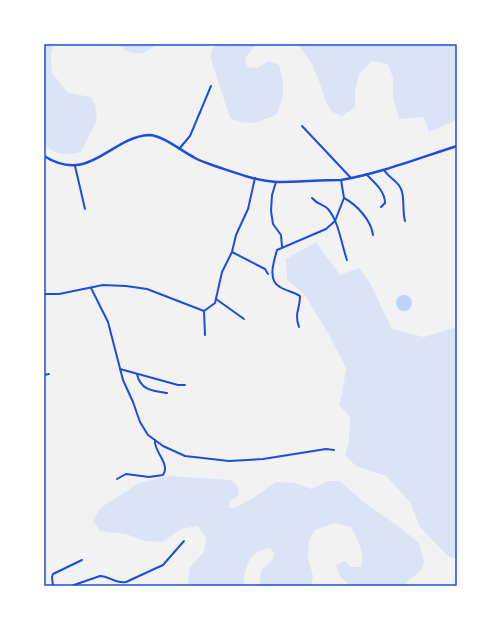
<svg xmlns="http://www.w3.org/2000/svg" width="501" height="630" viewBox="0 0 501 630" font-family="'Asap Condensed',sans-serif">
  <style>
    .green { fill: #dbe4f7 }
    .water { fill: #bfd3fe }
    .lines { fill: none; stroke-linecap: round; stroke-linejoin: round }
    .minor { stroke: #1d4ed8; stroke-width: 2 }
    .secondary { stroke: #1d4ed8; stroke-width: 2.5 }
    .neatline { fill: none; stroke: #1d4ed8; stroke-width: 1.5 }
  </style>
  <rect width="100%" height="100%" fill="#f2f2f2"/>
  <g class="green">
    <path d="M44,44H53L51,56L52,73L68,93L91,97L95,105L97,120L81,152C67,155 53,156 44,143Z"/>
    <path d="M117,44H157C141,57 134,57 117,44Z"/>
    <path d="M214,44H257L245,58L247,67L257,68L269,61L279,65C285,84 285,96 276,115C257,122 250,127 230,118L210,56Z"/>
    <polygon points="298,44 457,44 457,120 429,132 424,117 399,119 393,97 393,78 388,64 372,61 359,74 355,92 355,107 342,116 332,112 326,102 320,84 312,64"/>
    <polygon points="316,242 340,275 359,268 370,283 392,329 424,337 457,327 457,559 449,557 420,527 410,502 386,476 356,466 345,455 349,442 350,417 339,405 342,394 346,368 328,333 304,294 287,280 286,259"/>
    <path d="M169,476L232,480L239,488L238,496C233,499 228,501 229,508L237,507L253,498L276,482L296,483L311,489L329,481H340L361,500L398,526L419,543L424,561L422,570L406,582V586H350L339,575L336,565L345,561L350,567H361C366,554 357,539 351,527L334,523L315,530L309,541L308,557L313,576L311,586H259L261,570L273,559L274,553L270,548C266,549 262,550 258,552C246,558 244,575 244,586H191L188,583L190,567L204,552L206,538L198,526L181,529L162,542L144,541L126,534L100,531L93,521L100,508L139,483Z"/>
  </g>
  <circle class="water" cx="404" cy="303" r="8"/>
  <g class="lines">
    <g class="minor">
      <polyline points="302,126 351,178"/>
      <polyline points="179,149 190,136 211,86"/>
      <polyline points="75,166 85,209"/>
      <path d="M384,170C389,178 398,181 401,189C405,197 402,211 405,221"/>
      <path d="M366,174C374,182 385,191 385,203L381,207"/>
      <polyline points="276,182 272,195 271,211 273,224 281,235 282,247"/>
      <path d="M312,198C318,205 323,204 328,209C339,222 341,243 347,260"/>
      <path d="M344,198C357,205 371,220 373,235"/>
      <polyline points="232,252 265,269 268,274"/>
      <polyline points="91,288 108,322 123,380 133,402 140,422 148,435 163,446 185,456 229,461 263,459 326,449 334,450"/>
      <polyline points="44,294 59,294 103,285 126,286 147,289 204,311 205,335"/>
      <polyline points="216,299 244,319"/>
      <polyline points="204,311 215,303 222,272 232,252 236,235 248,209 255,178"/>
      <path d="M299,327C294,312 300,310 300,296C294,292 286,291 280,287C267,280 274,261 277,250L326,229L335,221L344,198L341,180"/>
      <polyline points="120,369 178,385 185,385"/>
      <path d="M137,374C140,390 153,391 167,393"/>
      <polyline points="44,375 49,374"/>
      <path d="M117,479L126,474L149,477L163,475C171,464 153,451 155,440"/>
      <polyline points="53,586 52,577 53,574 82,560"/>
      <path d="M71,586L100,576C109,576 116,584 126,582L163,565L184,541"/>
    </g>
    <path class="secondary" d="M44,156C90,185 110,137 149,135C162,135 183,152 195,158C202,162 210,164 218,167C236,173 257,181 277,182C298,182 320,180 341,180C381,173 419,158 457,146"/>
  </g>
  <rect width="501" height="630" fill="none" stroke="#ffffff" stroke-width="90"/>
  <rect x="45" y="45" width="411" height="540" class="neatline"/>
</svg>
